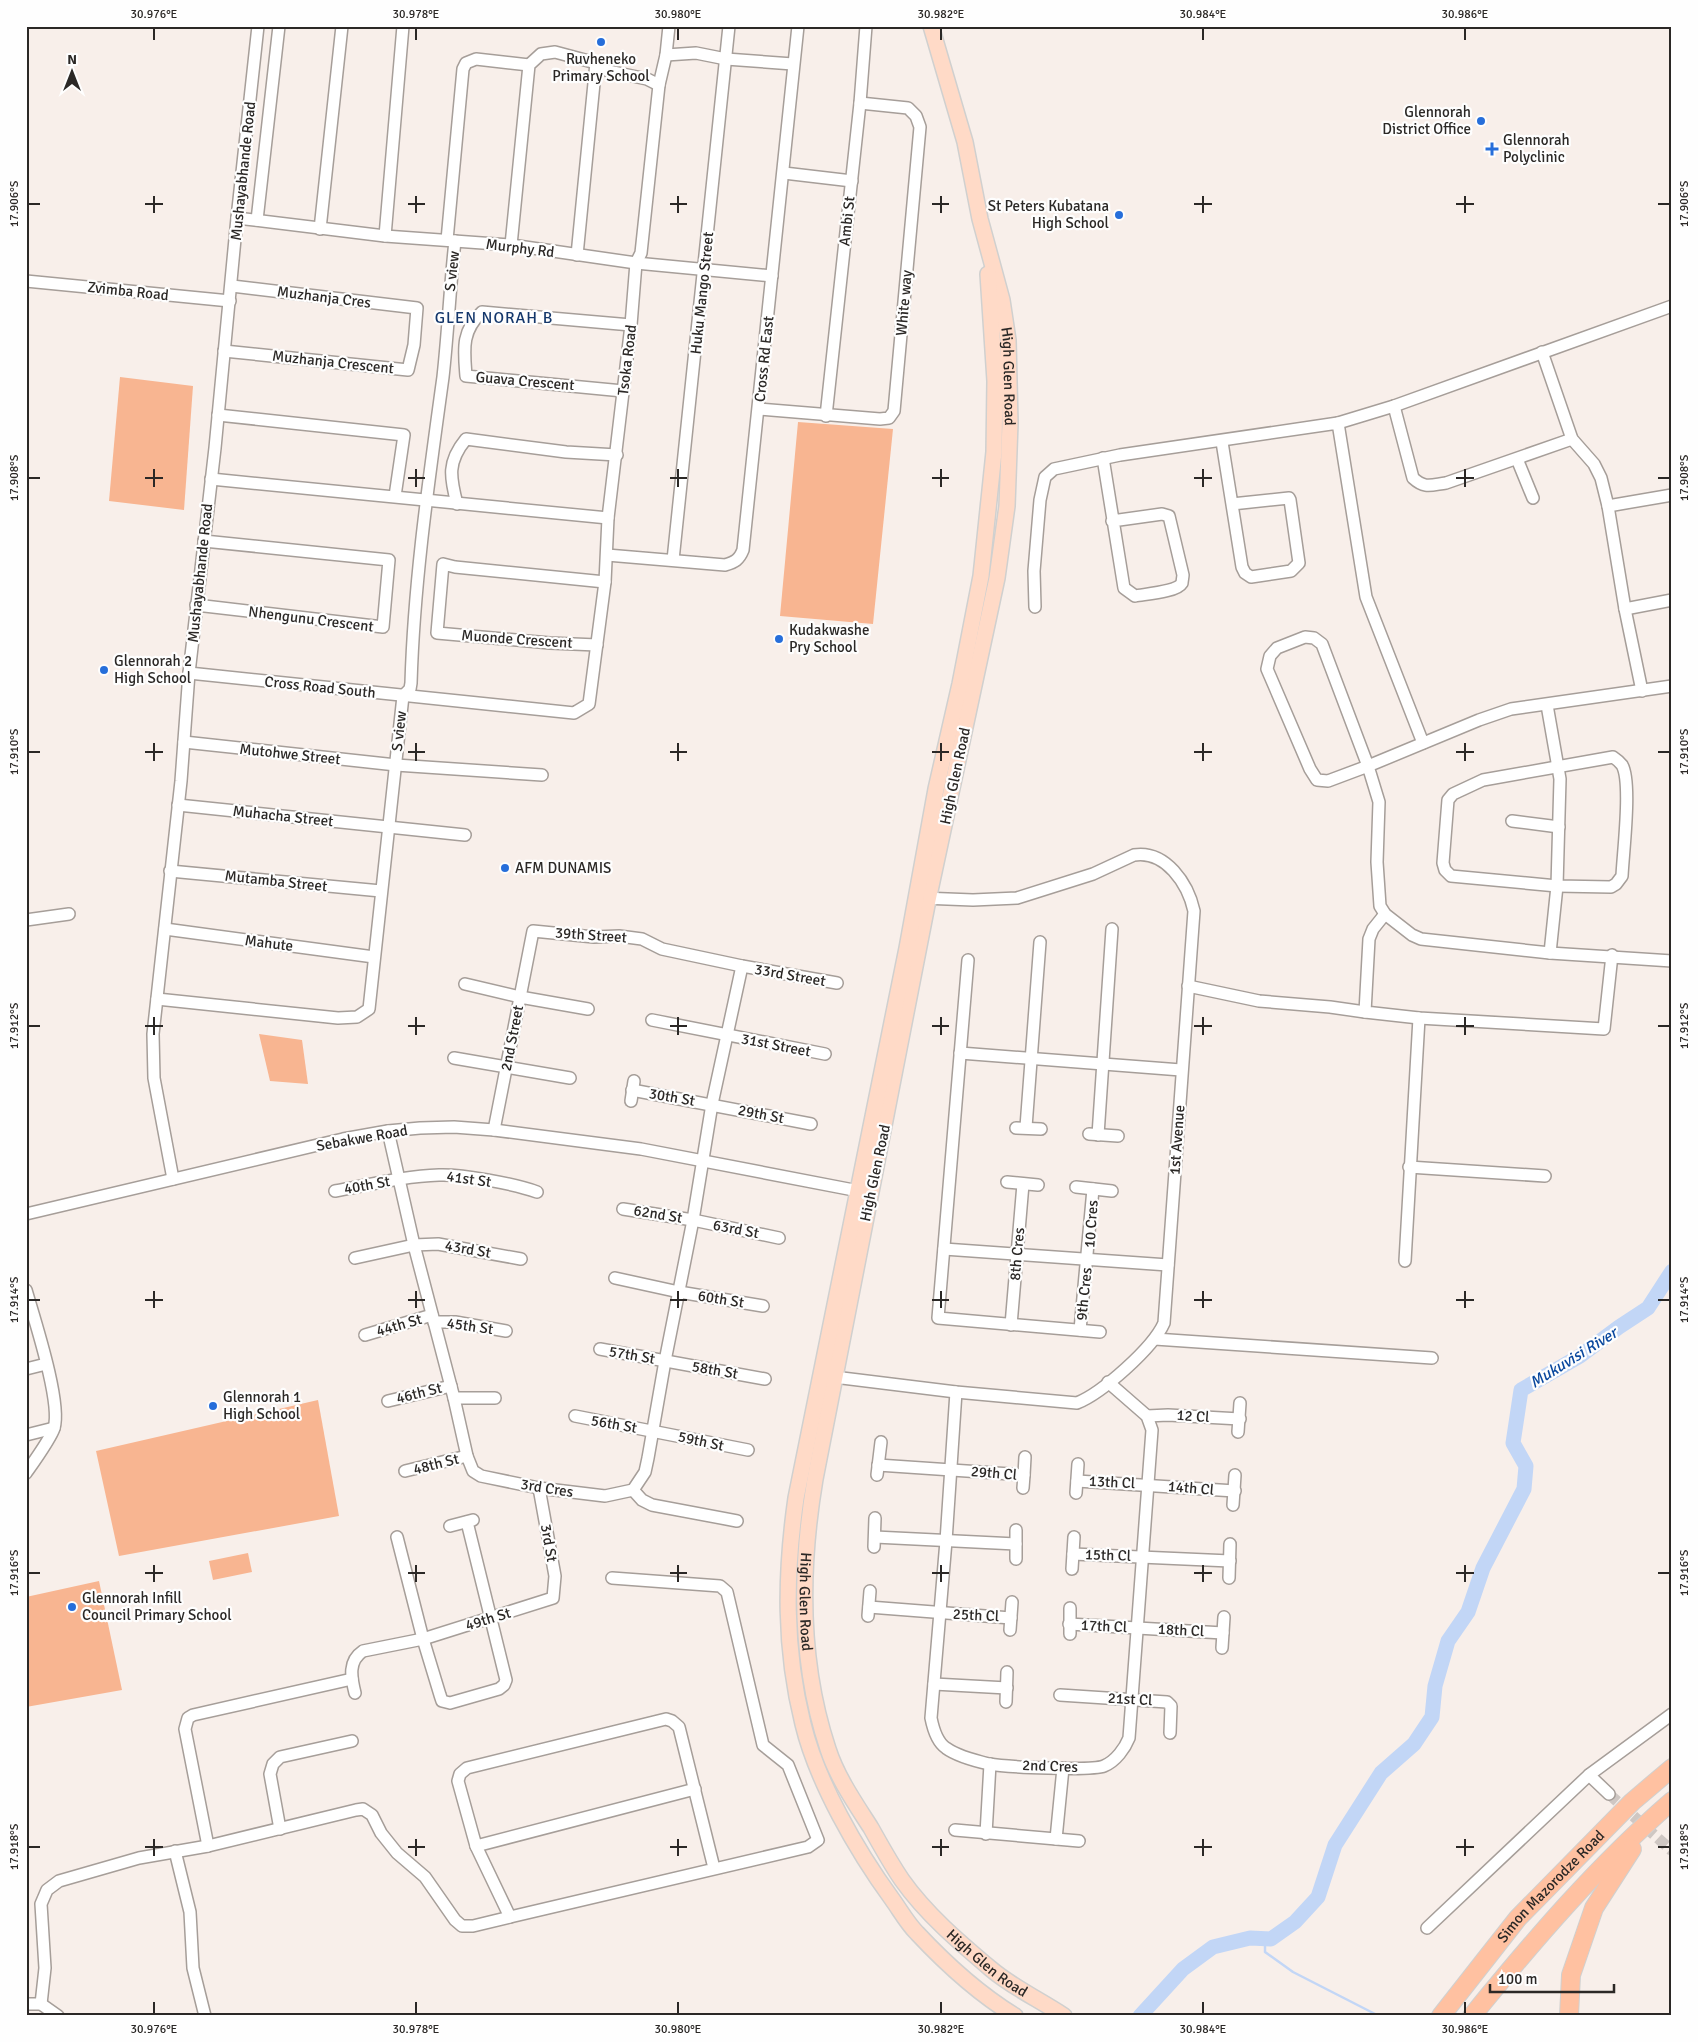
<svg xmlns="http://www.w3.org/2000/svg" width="1698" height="2042" viewBox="0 0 1698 2042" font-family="Signika,sans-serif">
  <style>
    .green { fill: #f8b591 }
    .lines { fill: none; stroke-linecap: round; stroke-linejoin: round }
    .stream { stroke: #c2d6f6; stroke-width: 2.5 }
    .river { stroke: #c2d6f6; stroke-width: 15 }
    .minor-tunnel { stroke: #cfc7c3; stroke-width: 11; stroke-dasharray: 11 5.5; stroke-linecap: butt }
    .minor-casing { stroke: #a69e99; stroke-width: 14 }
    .major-casing { stroke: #d0d0cf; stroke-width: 18 }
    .highway-casing { stroke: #d0d0cf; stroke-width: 20 }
    .minor { stroke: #fff; stroke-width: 11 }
    .major { stroke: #ffdac7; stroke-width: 15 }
    .highway { stroke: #ffc1a1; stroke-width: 18 }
    .ticks { fill: none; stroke: #2b2826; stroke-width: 2 }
    .poi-dot { fill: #266eda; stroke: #fefefe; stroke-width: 2 }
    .labels { text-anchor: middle; stroke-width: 4.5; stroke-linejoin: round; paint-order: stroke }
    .poi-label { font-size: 15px; fill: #2b2826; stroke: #fefefe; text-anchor: start }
    .street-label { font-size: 15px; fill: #2b2826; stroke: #fefefe }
    .neighbourhood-label { font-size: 16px; letter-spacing: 1px; fill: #14376b; stroke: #fefefe }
    .water-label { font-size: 16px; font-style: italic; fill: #0a489e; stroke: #fefefe }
    .neatline { fill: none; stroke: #2b2826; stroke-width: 2 }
    .ticks-label { font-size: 12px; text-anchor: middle; fill: #2b2826 }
  </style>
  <rect width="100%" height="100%" fill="#f8efea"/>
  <g class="green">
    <polygon points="120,377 193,386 184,510 109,501"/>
    <polygon points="798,422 893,429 873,624 780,616"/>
    <polygon points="259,1034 302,1040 308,1084 270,1081"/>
    <polygon points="318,1400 339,1516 119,1556 96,1451"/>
    <polygon points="248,1553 252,1572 213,1580 209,1561"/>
    <polygon points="99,1581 122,1690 26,1707 26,1597"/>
  </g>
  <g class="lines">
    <polyline class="stream" points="1265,1939 1265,1952 1293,1972 1379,2016"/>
    <polyline class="river" points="1140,2016 1183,1969 1213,1947 1250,1938 1271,1939 1295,1922 1318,1897 1335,1845 1381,1773 1414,1744 1432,1717 1435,1686 1448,1641 1468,1612 1483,1568 1524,1489 1526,1466 1513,1443 1521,1390 1580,1356 1619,1327 1648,1308 1672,1271"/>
    <polyline class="minor-tunnel" points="1609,1794 1672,1851"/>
    <defs>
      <g id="minor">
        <polyline points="666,55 696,53 726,59 793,64"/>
        <polyline points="784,173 852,181"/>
        <polyline points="237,218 385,236 511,245 636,263 772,276"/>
        <polyline points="257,220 279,26"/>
        <polyline points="320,229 342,26"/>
        <polyline points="385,236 403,26"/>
        <polyline points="447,240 463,69 466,63 476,59 529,65"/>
        <polyline points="511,245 529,65 541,54 555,52 596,63 608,71 647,79 659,85"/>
        <polyline points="577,255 596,63"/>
        <polyline points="26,281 230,301"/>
        <polyline points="224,351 408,370 414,345 417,308 232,286"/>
        <polyline points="1542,352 1572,439 1594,464 1601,478 1608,506 1625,609 1642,691"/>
        <path d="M623,391L466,376C464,350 461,331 482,312L631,325"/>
        <path d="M1394,406L1413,478C1425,489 1431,485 1446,483L1572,439"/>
        <polyline points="759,409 880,419 889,418 894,411 920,127 916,116 908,108 860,103"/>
        <polyline points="218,415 404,435 395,496"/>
        <polyline points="826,416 860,103 866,26"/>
        <polyline points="1338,423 1394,406 1672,306"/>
        <polyline points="1222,442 1242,567 1245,573 1251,577 1291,571 1299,563 1290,500 1289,498 1232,504"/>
        <path d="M1103,458L1124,588L1135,596C1145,594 1177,592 1182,583C1182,582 1183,576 1183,575L1169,516L1162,514L1112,521"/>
        <polyline points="1517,459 1533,498"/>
        <polyline points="211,479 608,518"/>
        <path d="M457,504C450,477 447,462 466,439L566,452L617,455"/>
        <polyline points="1608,506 1672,495"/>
        <path d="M607,555L725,565C735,562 739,560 743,550L798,26"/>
        <polyline points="673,560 729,26"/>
        <polyline points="196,605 383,627 389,560 204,541"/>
        <polyline points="1035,607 1034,571 1040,500 1045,477 1054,469 1120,455 1338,423 1366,597 1423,743"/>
        <polyline points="1625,609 1672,600"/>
        <polyline points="597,645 550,643 437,633 443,564 455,567 605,582"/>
        <polyline points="189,673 574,713 589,704 605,582 608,518 631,325 636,263 641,253 659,85 666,55 669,26"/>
        <polyline points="1672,686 1511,709 1479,720 1368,766 1328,781 1317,780 1310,769 1267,669 1270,656 1277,648 1305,637 1314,638 1322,644 1368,766 1379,802 1377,862 1380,906 1385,914 1412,935 1421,939 1550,953 1672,961"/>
        <polyline points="1547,705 1560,779 1557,886 1550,953"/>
        <polyline points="184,742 396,765 542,775"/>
        <path d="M1613,757C1616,759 1619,761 1622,765C1632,782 1623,853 1622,876L1616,884L1611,887L1557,886L1451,876L1445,870L1443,863L1448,800L1453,794L1483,780Z"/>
        <polyline points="178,805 465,835"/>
        <polyline points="1512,821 1559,827"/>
        <polyline points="170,871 381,891"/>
        <polyline points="1385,914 1373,929 1369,939 1365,1012 1419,1018 1604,1029 1612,955"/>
        <polyline points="26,920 69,914"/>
        <polyline points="165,929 374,957"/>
        <polyline points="968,960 938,1318 1100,1332"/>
        <polyline points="465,984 520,997 588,1009"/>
        <polyline points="1188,986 1259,1001 1330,1007 1365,1012"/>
        <path d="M157,999L338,1018L357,1017L369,1009L403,696L410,689L411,683C414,581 429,479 443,377C448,332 450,286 455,241"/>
        <polyline points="652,1020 825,1054"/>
        <polyline points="960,1053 1181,1070"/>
        <polyline points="454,1058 570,1078"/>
        <polyline points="632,1090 811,1124"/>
        <polyline points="631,1101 634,1081"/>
        <polyline points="1026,1127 1040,942"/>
        <polyline points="1016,1128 1041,1129"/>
        <polyline points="494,1130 533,931 594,937 619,936 642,939 662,949 742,966 837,983"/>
        <polyline points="388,1131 414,1245 454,1398 467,1456 473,1471 481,1476 539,1488 605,1496 633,1490 645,1472 648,1458 665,1361 693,1220 712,1104 742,966"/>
        <polyline points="1089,1134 1118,1136"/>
        <polyline points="1098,1135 1112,929"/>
        <polyline points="1409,1167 1545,1176"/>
        <polyline points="173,1179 154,1078 153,1034 181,781 189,673 215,448 237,218 258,26"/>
        <polyline points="1007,1182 1038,1185"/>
        <polyline points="1076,1187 1112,1191"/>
        <path d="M335,1191C369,1185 404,1176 439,1175C462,1174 515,1184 537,1192"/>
        <polyline points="623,1209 693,1220 779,1238"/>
        <polyline points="26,1214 343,1139 388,1131 420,1128 454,1127 494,1130 641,1149 864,1192"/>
        <polyline points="944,1249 1168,1265"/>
        <polyline points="355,1258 414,1245 438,1244 521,1259"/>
        <polyline points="1405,1261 1419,1018"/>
        <polyline points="615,1278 679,1292 763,1306"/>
        <path d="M26,1290C34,1318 62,1403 54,1428C51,1438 33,1463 26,1473"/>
        <polyline points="434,1322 455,1322 506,1331"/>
        <polyline points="1011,1325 1023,1184"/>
        <polyline points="1080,1330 1093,1189"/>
        <polyline points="365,1335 432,1315"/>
        <polyline points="1155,1339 1432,1358"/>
        <polyline points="600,1349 765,1379"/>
        <polyline points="26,1369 46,1364"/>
        <path d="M834,1377L956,1392L1077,1403C1102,1393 1153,1348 1164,1323L1194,911C1188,884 1166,850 1134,855L1093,874L1017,898L973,900L922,898"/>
        <path d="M956,1392L946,1541L931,1718C933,1728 937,1742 946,1748C957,1756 976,1761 989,1764C1005,1767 1092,1771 1104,1766C1116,1761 1125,1748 1129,1738L1152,1430L1147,1416L1108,1382"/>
        <polyline points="454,1398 495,1398"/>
        <polyline points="388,1401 451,1386"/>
        <polyline points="575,1416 748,1450"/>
        <polyline points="1147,1416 1168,1415 1240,1419"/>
        <polyline points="1238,1432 1240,1403"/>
        <polyline points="26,1435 54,1428"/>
        <polyline points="878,1465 1024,1475 1023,1488"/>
        <polyline points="405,1471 467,1456"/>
        <polyline points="877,1475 881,1442"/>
        <polyline points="1024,1475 1025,1457"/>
        <polyline points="1077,1481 1235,1491"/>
        <polyline points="633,1490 642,1500 652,1505 737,1521"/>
        <polyline points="1076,1493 1078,1464"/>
        <polyline points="1233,1505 1235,1475"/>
        <polyline points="450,1526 473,1520"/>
        <polyline points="397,1537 423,1639 440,1695 442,1701 450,1703 499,1689 504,1685 506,1680 467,1522"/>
        <polyline points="875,1537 1016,1544"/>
        <polyline points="874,1547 875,1518"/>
        <polyline points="1073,1554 1230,1561"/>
        <polyline points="1016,1559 1016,1530"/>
        <polyline points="1072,1569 1074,1537"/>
        <polyline points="612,1578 720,1586 727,1592 763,1745 788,1765 818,1840 808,1847 510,1917 476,1846 458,1781 460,1774 467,1768 666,1719 672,1721 679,1727 714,1868"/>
        <polyline points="1229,1578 1230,1544"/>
        <polyline points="869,1607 1011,1618"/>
        <polyline points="868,1616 870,1591"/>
        <polyline points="1069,1624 1223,1633"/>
        <polyline points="1010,1630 1012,1602"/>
        <polyline points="1070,1634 1070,1608"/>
        <polyline points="1222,1648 1224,1617"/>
        <polyline points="934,1684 1007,1688"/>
        <path d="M355,1693C351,1677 348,1661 363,1651L423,1639L553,1598L555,1576L539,1488"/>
        <polyline points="1060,1695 1167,1702 1171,1706 1170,1733"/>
        <polyline points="1006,1702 1007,1672"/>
        <polyline points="1589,1775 1609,1794"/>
        <polyline points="280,1829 270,1774 273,1764 280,1757 352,1741"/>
        <polyline points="955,1830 1079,1841"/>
        <polyline points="986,1834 990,1764"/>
        <polyline points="1056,1839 1063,1768"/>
        <polyline points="208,1846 185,1729 188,1718 193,1715 352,1679"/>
        <polyline points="476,1846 695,1789"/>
        <polyline points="175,1851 190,1912 193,1968 205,2016"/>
        <polyline points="1427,1928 1589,1775 1672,1714"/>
        <polyline points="26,2004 41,2004 58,2016"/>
        <polyline points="41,2004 45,1968 41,1904 47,1890 59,1881 139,1858 208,1846 356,1810 363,1809 372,1815 381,1833 397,1853 425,1877 455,1920 462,1926 473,1926 510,1917"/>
      </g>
      <g id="major">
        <path id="s1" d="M931,26L965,142L980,219L1002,300L1008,340L1010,423L1007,506L997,578L928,900L815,1479C800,1568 799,1662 828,1749C837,1777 855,1803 871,1828C881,1846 891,1864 902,1880C926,1914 959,1942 991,1969C1012,1987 1040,2000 1064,2016"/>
        <path d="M988,274L995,381L994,452L981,576L960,684L936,789L907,948L796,1498C785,1575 784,1648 803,1724C817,1782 857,1851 892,1899C900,1910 907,1923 917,1933C946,1964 979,1994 1015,2016"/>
      </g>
      <g id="highway">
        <path id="s2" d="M1441,2016L1518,1918L1632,1802L1672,1768"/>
        <path d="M1472,2016C1534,1940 1598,1865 1672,1801"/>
        <polyline points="1569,2016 1571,1975 1594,1908 1632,1849"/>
      </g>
    </defs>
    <use href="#minor" class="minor-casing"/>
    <use href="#major" class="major-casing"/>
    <use href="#highway" class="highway-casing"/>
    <use href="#minor" class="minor"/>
    <use href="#major" class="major"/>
    <use href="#highway" class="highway"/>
  </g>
  <path class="ticks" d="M154,28V40M416,28V40M678,28V40M941,28V40M1203,28V40M1465,28V40M154,196V213M416,196V213M678,196V213M941,196V213M1203,196V213M1465,196V213M28,204H40M145,204H163M408,204H425M670,204H687M932,204H949M1194,204H1212M1456,204H1474M1658,204H1670M154,469V487M416,469V487M678,469V487M941,469V487M1203,469V487M1465,469V487M28,478H40M145,478H163M408,478H425M670,478H687M932,478H949M1194,478H1212M1456,478H1474M1658,478H1670M154,743V761M416,743V761M678,743V761M941,743V761M1203,743V761M1465,743V761M28,752H40M145,752H163M408,752H425M670,752H687M932,752H949M1194,752H1212M1456,752H1474M1658,752H1670M154,1017V1035M416,1017V1035M678,1017V1035M941,1017V1035M1203,1017V1035M1465,1017V1035M28,1026H40M145,1026H163M408,1026H425M670,1026H687M932,1026H949M1194,1026H1212M1456,1026H1474M1658,1026H1670M154,1291V1308M416,1291V1308M678,1291V1308M941,1291V1308M1203,1291V1308M1465,1291V1308M28,1300H40M145,1300H163M408,1300H425M670,1300H687M932,1300H949M1194,1300H1212M1456,1300H1474M1658,1300H1670M154,1565V1582M416,1565V1582M678,1565V1582M941,1565V1582M1203,1565V1582M1465,1565V1582M28,1573H40M145,1573H163M408,1573H425M670,1573H687M932,1573H949M1194,1573H1212M1456,1573H1474M1658,1573H1670M154,1839V1856M416,1839V1856M678,1839V1856M941,1839V1856M1203,1839V1856M1465,1839V1856M28,1847H40M145,1847H163M408,1847H425M670,1847H687M932,1847H949M1194,1847H1212M1456,1847H1474M1658,1847H1670M154,2002V2014M416,2002V2014M678,2002V2014M941,2002V2014M1203,2002V2014M1465,2002V2014"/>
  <g class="poi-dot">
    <circle cx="601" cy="42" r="5"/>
    <circle cx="1481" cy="121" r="5"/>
    <path d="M1489.5 141.5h5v5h5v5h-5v5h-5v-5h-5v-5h5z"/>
    <circle cx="1119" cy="215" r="5"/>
    <circle cx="779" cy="639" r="5"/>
    <circle cx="104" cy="670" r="5"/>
    <circle cx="505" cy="868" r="5"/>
    <circle cx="213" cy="1406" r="5"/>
    <circle cx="72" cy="1607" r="5"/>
  </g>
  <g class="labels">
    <g class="poi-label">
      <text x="601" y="64" text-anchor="middle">Ruvheneko<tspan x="601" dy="17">Primary School</tspan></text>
      <text x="1471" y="117" text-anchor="end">Glennorah<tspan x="1471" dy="17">District Office</tspan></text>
      <text x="1503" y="145">Glennorah<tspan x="1503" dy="17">Polyclinic</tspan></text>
      <text x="1109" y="211" text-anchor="end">St Peters Kubatana<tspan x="1109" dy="17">High School</tspan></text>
      <text x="789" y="635">Kudakwashe<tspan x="789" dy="17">Pry School</tspan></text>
      <text x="114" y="666">Glennorah 2<tspan x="114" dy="17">High School</tspan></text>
      <text x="515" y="873">AFM DUNAMIS</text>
      <text x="223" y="1402">Glennorah 1<tspan x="223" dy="17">High School</tspan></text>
      <text x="82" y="1603">Glennorah Infill<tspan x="82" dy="17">Council Primary School</tspan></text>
    </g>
    <g class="street-label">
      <text transform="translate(243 171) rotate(-84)" y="5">Mushayabhande Road</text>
      <text transform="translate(847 221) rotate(-84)" y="5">Ambi St</text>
      <text transform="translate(520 248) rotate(7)" y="5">Murphy Rd</text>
      <text transform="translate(452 271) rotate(-84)" y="5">S view</text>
      <text transform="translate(128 291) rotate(6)" y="5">Zvimba Road</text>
      <text transform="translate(702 293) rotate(-84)" y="5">Huku Mango Street</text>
      <text transform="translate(324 297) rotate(7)" y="5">Muzhanja Cres</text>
      <text transform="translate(904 303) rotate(-85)" y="5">White way</text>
      <text transform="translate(764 359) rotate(-84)" y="5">Cross Rd East</text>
      <text transform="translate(627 360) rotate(-83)" y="5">Tsoka Road</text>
      <text transform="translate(333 362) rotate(6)" y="5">Muzhanja Crescent</text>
      <text dy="5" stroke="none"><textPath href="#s1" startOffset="360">High Glen Road</textPath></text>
      <text transform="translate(525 381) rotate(5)" y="5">Guava Crescent</text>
      <text transform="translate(200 573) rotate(-84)" y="5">Mushayabhande Road</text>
      <text transform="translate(311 619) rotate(7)" y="5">Nhengunu Crescent</text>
      <text transform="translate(517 639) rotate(4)" y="5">Muonde Crescent</text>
      <text transform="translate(320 687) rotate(6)" y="5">Cross Road South</text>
      <text transform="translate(399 731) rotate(-84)" y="5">S view</text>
      <text transform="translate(290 754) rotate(6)" y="5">Mutohwe Street</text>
      <text transform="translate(955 776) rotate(-78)" y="5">High Glen Road</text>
      <text transform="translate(283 816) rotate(6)" y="5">Muhacha Street</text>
      <text transform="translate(276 881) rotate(6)" y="5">Mutamba Street</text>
      <text transform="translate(591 935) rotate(4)" y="5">39th Street</text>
      <text transform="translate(269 943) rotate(7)" y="5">Mahute</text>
      <text transform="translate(790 975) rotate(10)" y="5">33rd Street</text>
      <text transform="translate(512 1038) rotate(-79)" y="5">2nd Street</text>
      <text transform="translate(776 1045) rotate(11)" y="5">31st Street</text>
      <text transform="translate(672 1097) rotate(10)" y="5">30th St</text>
      <text transform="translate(761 1114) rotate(11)" y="5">29th St</text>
      <text transform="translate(362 1138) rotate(-10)" y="5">Sebakwe Road</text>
      <text transform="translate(1177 1140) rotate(-86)" y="5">1st Avenue</text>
      <text transform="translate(875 1173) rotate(-78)" y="5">High Glen Road</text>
      <text transform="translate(469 1179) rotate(8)" y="5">41st St</text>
      <text transform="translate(367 1185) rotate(-10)" y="5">40th St</text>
      <text transform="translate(658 1214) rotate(9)" y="5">62nd St</text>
      <text transform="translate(1091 1224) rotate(-86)" y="5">10 Cres</text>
      <text transform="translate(736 1229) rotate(11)" y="5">63rd St</text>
      <text transform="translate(468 1249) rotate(10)" y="5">43rd St</text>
      <text transform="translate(1017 1254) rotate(-85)" y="5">8th Cres</text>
      <text transform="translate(1084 1294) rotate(-84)" y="5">9th Cres</text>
      <text transform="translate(721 1299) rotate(9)" y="5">60th St</text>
      <text transform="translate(399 1325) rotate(-16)" y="5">44th St</text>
      <text transform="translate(470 1326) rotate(8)" y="5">45th St</text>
      <text transform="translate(632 1355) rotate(10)" y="5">57th St</text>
      <text transform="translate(715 1370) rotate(10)" y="5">58th St</text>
      <text transform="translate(419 1393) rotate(-14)" y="5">46th St</text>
      <text transform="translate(1193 1416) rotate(4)" y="5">12 Cl</text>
      <text transform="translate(614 1424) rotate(10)" y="5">56th St</text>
      <text transform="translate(701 1441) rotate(12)" y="5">59th St</text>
      <text transform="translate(436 1464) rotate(-14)" y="5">48th St</text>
      <text transform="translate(994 1473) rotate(5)" y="5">29th Cl</text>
      <text transform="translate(1112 1482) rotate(3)" y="5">13th Cl</text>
      <text transform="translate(547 1488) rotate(9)" y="5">3rd Cres</text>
      <text transform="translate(1191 1488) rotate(5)" y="5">14th Cl</text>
      <text transform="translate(549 1543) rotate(80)" y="5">3rd St</text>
      <text transform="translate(1108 1555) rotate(2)" y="5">15th Cl</text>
      <text dy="5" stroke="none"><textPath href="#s1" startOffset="1605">High Glen Road</textPath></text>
      <text transform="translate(976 1615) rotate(3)" y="5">25th Cl</text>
      <text transform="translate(488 1619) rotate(-17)" y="5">49th St</text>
      <text transform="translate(1104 1626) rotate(3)" y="5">17th Cl</text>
      <text transform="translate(1181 1630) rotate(3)" y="5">18th Cl</text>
      <text transform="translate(1130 1699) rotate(3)" y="5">21st Cl</text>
      <text transform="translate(1050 1766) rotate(2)" y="5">2nd Cres</text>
      <text dy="5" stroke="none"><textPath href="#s2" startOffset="170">Simon Mazorodze Road</textPath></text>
      <text dy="5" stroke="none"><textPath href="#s1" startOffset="2025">High Glen Road</textPath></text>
    </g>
    <g class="neighbourhood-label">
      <text x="494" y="323">GLEN NORAH B</text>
    </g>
    <g class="water-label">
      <text transform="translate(1573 1357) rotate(-32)" y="6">Mukuvisi River</text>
    </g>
  </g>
  <rect width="1698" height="2042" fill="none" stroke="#fefefe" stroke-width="55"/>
  <g transform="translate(72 72)" stroke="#fefefe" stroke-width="4" paint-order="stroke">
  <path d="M0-4L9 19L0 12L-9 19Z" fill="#2b2826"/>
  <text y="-8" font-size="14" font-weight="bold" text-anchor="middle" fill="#2b2826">N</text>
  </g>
  <path d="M1490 1984v8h124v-8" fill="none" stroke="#2b2826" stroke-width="2.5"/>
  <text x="1498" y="1984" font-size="15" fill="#2b2826" stroke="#fefefe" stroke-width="4" paint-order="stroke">100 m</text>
  <rect x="28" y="28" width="1642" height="1986" class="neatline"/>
  <g class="ticks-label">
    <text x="154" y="18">30.976°E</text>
    <text x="416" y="18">30.978°E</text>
    <text x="678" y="18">30.980°E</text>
    <text x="941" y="18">30.982°E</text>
    <text x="1203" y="18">30.984°E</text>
    <text x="1465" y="18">30.986°E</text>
    <text transform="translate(14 204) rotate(-90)" y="4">17.906°S</text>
    <text transform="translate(1684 204) rotate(-90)" y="4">17.906°S</text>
    <text transform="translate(14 478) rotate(-90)" y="4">17.908°S</text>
    <text transform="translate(1684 478) rotate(-90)" y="4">17.908°S</text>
    <text transform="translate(14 752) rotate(-90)" y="4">17.910°S</text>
    <text transform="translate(1684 752) rotate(-90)" y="4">17.910°S</text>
    <text transform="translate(14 1026) rotate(-90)" y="4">17.912°S</text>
    <text transform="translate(1684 1026) rotate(-90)" y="4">17.912°S</text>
    <text transform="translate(14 1300) rotate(-90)" y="4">17.914°S</text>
    <text transform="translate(1684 1300) rotate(-90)" y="4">17.914°S</text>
    <text transform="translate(14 1573) rotate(-90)" y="4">17.916°S</text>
    <text transform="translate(1684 1573) rotate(-90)" y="4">17.916°S</text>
    <text transform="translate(14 1847) rotate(-90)" y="4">17.918°S</text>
    <text transform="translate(1684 1847) rotate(-90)" y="4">17.918°S</text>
    <text x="154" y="2033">30.976°E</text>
    <text x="416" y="2033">30.978°E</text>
    <text x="678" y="2033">30.980°E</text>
    <text x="941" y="2033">30.982°E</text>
    <text x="1203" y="2033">30.984°E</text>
    <text x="1465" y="2033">30.986°E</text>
  </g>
</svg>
